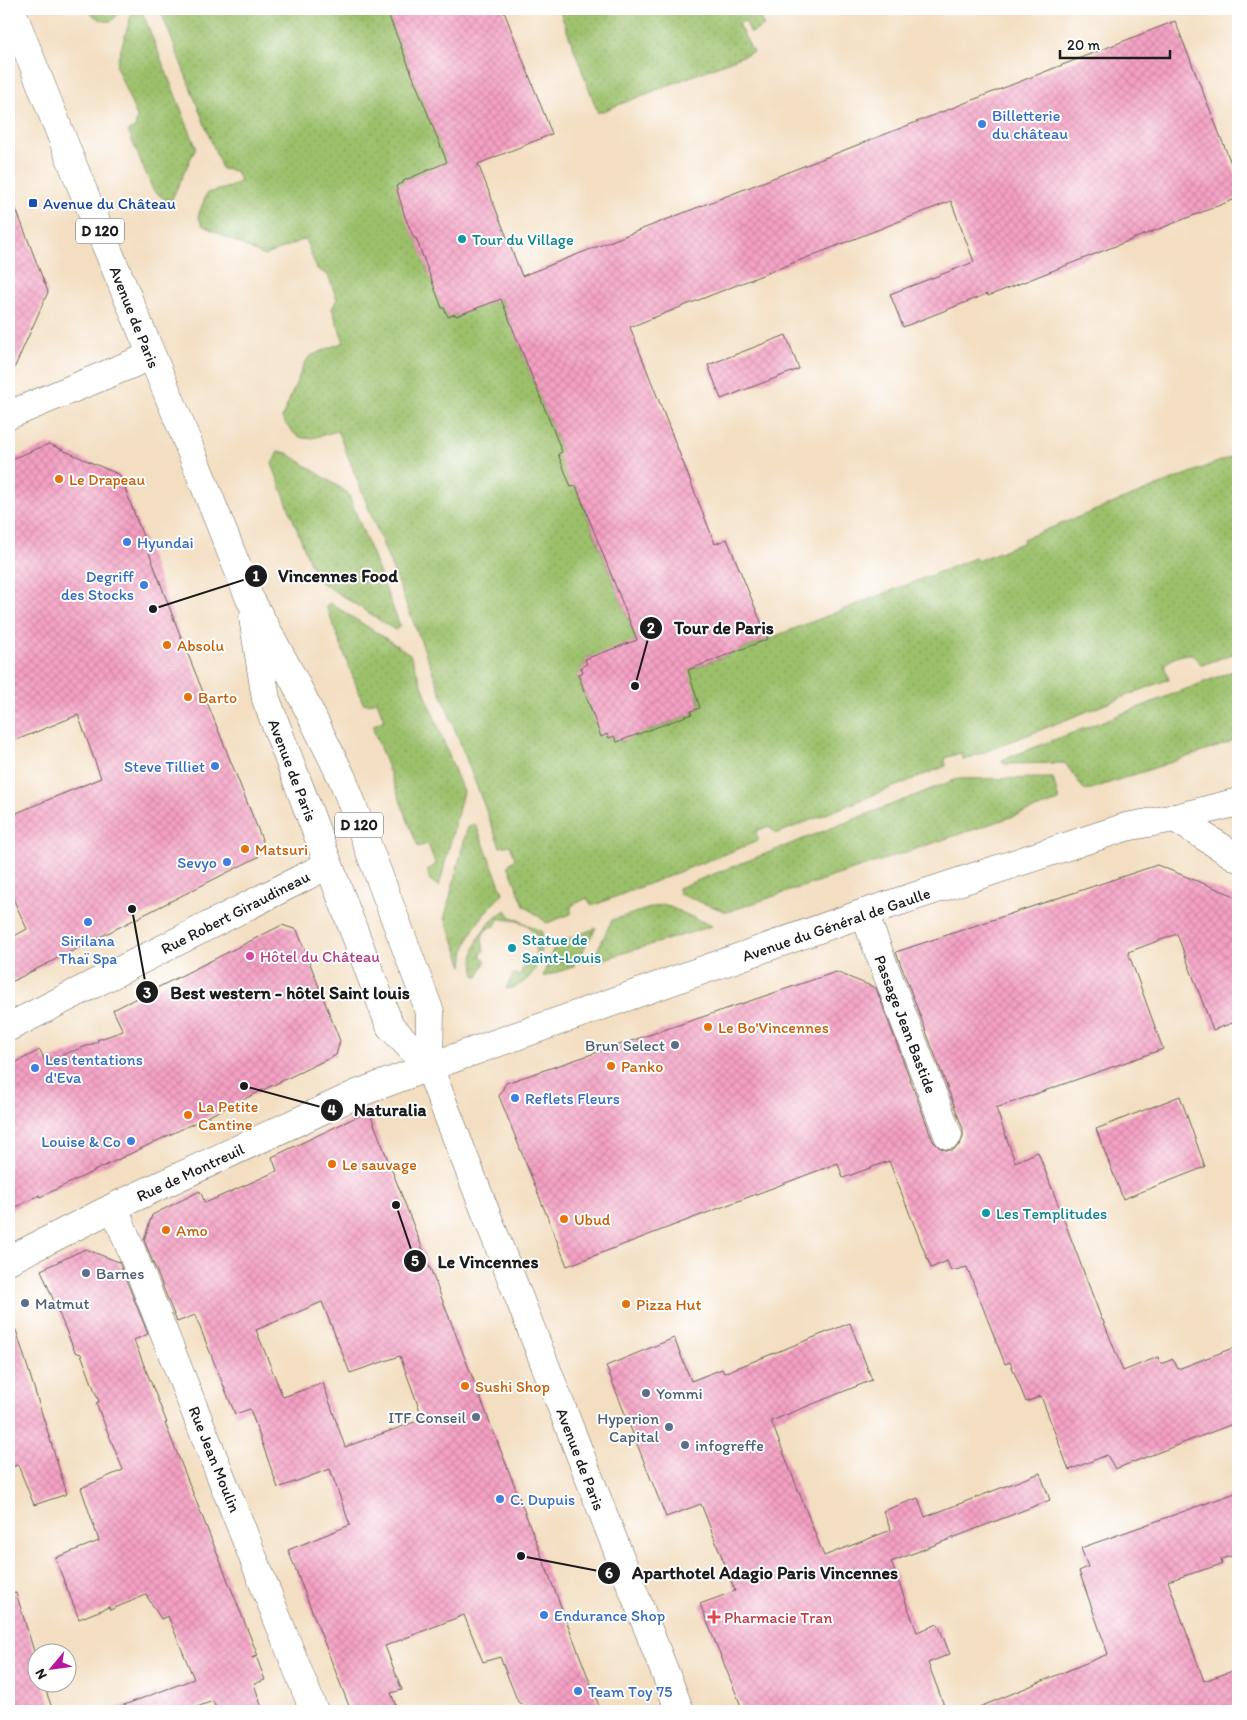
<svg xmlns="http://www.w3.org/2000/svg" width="1247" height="1720" viewBox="0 0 1247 1720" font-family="Itim,sans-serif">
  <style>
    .grass { fill: url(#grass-dots); stroke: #5c6e44 }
    .building { fill: url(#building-cross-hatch); fill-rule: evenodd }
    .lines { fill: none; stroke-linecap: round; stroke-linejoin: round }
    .minor-casing { stroke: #676056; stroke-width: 29 }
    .tertiary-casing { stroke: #676056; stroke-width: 29 }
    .primary-casing { stroke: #676056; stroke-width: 29 }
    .minor { stroke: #fff; stroke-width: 28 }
    .tertiary { stroke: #fff; stroke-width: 28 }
    .primary { stroke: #fff; stroke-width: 28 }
    .shop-dot { fill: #3f7fe0; stroke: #fff; stroke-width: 2 }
    .transit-dot { fill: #1a4fb4; stroke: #fff; stroke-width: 2 }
    .culture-dot { fill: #0f9aa8; stroke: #fff; stroke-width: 2 }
    .food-dot { fill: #e8710a; stroke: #fff; stroke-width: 2 }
    .hotel-dot { fill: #d1479c; stroke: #fff; stroke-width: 2 }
    .service-dot { fill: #5c6f8a; stroke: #fff; stroke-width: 2 }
    .health-dot { fill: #e0444e; stroke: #fff; stroke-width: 2 }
    .labels { text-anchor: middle; stroke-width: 4; stroke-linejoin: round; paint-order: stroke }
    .shield { fill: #fff; stroke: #606060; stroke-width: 1 }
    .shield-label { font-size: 15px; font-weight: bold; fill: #1c1c1c }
    .shop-label { font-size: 16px; fill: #366cbe; stroke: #fff; text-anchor: start }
    .transit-label { font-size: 16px; fill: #164399; stroke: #fff; text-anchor: start }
    .culture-label { font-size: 16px; fill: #0d838f; stroke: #fff; text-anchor: start }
    .street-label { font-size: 16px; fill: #1c1c1c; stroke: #fff }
    .food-label { font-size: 16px; fill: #c56008; stroke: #fff; text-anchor: start }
    .hotel-label { font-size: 16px; fill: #b23c85; stroke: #fff; text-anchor: start }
    .service-label { font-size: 16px; fill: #4e5e75; stroke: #fff; text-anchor: start }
    .health-label { font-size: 16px; fill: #be3a42; stroke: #fff; text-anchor: start }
    .leader { fill: none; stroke: #1c1c1c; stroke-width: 2 }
    .callout-dot { fill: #1c1c1c; stroke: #fff; stroke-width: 2 }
    .mark-label { font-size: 15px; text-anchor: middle; font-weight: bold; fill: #fff }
    .callout-label { font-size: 18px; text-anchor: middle; font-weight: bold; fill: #1c1c1c; stroke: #fff; stroke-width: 4; stroke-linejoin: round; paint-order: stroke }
  </style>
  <defs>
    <pattern id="grass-dots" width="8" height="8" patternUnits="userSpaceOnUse" patternTransform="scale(1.25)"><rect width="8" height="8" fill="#9bc06b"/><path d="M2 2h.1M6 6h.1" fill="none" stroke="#85a45c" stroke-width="1.8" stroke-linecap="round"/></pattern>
    <pattern id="building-cross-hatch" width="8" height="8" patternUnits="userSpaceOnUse" patternTransform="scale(1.25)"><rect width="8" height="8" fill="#f4a0c3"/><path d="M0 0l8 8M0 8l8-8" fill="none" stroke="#d189a7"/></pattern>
  </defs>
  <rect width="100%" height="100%" fill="#fff"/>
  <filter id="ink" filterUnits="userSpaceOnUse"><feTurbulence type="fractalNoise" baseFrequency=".02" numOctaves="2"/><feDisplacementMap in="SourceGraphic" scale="10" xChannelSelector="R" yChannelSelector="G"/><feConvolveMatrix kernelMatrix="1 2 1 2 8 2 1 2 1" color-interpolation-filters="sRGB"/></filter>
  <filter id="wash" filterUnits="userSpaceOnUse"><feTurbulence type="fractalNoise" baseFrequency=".0096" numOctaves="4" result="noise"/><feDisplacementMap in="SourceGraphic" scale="20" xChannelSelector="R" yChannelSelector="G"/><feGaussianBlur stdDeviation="1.12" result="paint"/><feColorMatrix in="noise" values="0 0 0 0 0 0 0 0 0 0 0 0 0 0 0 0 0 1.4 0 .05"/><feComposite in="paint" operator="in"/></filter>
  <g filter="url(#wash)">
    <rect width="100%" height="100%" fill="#f3dec1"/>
    <g class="grass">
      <path d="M86,9H119C113,31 97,19 86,9Z"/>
      <polygon points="133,9 141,9 196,147 171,201 168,202 153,190 128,131 135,128 137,117 116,66"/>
      <path d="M160,9H382L384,14L388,13L448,163L403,181L404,182L396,186L399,196L398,197L400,203H403L414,238H416L428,267H426L428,273H430L442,301L440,302L442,308H444L448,317L455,314L456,316L501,299L637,640L625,645L624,644L618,646L620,651L594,662L592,656L585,659L587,664L581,667L583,672L577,674L602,736L607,734L609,738L614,736L618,742L624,740L621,734L651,730L692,714L691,711L700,708L696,691L688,693L681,673L975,558L977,561L1024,542L1023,539L1238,454V652L1202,665L1191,654C1180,654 1172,658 1164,665L1169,679L964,760L960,753L945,758L946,766L776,834L769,826L756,831L758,841L592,906L587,898L571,906V914L547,923L524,905L508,865L515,859L510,845L500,847L424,649L338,431C310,437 301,449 282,418L304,364L310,356L344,342L332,309L337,299L328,275L317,269L305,239L264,256L202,225L198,216L207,193L230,187L240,181L236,171L222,169Z"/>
      <polygon points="559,9 725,9 726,11 731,9 767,9 758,14 764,26 751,33 745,21 738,24 753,52 598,113"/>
      <polygon points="278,451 287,453 348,493 400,626 395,630 316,579 272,464"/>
      <polygon points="330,603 410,654 463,792 439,887 430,880 427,870 436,865 428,844 418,847 373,729 374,725 384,720 377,701 368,704 363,703 326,606"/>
      <polygon points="1238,669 1238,736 1229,743 1085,791 1065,763 1004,764 1002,760"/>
      <polygon points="1053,778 1059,801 727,912 679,894 678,888 957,779"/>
      <path d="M474,824L476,825L503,893C481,918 465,932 463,966L445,917L466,833L469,826Z"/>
      <polygon points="663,904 712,926 591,963 612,920"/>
      <path d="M506,910L510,916L542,932C542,958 536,982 508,989L506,988L514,973L520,976L523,967C535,964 538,955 534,944L538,936C530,931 532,930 527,925C519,919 507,921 499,918L495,926L488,928L483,934L482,941L484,950L480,956L486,960L478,977L475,975C468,947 483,924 506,910Z"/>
      <polygon points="596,928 573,967 543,977 555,944"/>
    </g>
    <g id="blocks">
      <g class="building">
        <polygon points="386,9 503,9 552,134 478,164 522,276 1175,21 1238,181 1238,198 988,296 987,294 903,327 890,294 974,262 951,201 630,327 715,544 727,539 768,639 688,670 700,708 691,711 692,714 617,742 614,736 609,738 607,734 601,737 578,674 583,672 581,667 587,664 585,659 637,640 576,486 571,487 558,454 562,452 501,299 456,316 455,314 448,317 444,308 442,308 416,238 414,238 405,217 396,186 404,182 403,181 447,162"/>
        <polygon points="9,196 11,196 48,292 9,380"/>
        <polygon points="786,335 799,369 721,399 708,365"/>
        <polygon points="49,444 120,475 173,617 263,842 258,857 9,983 9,939 27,929 9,890 9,816 101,778 78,715 9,743 9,460"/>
        <polygon points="1157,865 1235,896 1238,906 1238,1021 1213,1030 1177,934 1128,952 1163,1049 996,1108 1015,1162 1038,1152 1102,1320 1103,1320 1123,1371 1158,1357 1161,1364 1173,1359 1178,1369 1238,1346 1238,1422 1115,1469 1107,1455 1069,1470 1041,1396 1026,1402 1010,1362 1005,1364 967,1267 951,1271 947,1261 931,1268 889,1161 843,1178 838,1163 567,1266 499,1096 506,1083 836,972 876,988 933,1141 939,1147 946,1150 953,1150 960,1144 963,1137 963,1129 896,952"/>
        <polygon points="282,925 297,930 340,1041 336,1055 40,1197 39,1195 9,1211 9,1066 40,1050 45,1061 98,1042 97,1040 123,1031 113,1010"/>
        <polygon points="1180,1096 1205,1167 1123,1199 1096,1129"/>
        <path d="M369,1111L527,1518L601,1711H533L518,1702L500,1657L483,1662L464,1615L385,1646L402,1690L391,1693L398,1711H351L288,1550L350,1525L330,1469L278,1488L250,1409L235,1414L195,1315L177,1322L144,1240L152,1215L200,1191L205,1203L277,1171L272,1157ZM322,1302L350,1373L400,1356L423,1419L345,1447L323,1383L283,1397L256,1330Z"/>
        <polygon points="85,1249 119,1262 148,1334 134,1340 167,1423 165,1423 258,1656 252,1658 256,1656 265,1680 254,1684 263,1711 217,1711 213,1701 186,1711 117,1711 116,1708 194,1679 168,1616 161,1619 146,1595 110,1610 109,1607 79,1619 55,1558 99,1541 81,1488 123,1470 96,1403 99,1402 81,1354 75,1352 41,1270"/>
        <polygon points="850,1323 872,1380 771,1421 824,1556 891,1530 883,1511 918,1498 925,1517 1040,1473 1050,1500 891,1562 917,1632 938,1624 950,1654 928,1663 946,1711 743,1711 700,1604 735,1591 701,1504 666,1517 606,1366 674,1338 691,1381 722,1369 724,1373"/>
        <polygon points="16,1330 67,1494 34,1505 18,1465 9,1468 9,1331"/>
        <polygon points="1238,1492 1238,1554 1221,1559 1222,1564 1168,1581 1204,1681 1238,1669 1238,1711 970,1711 1108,1654 1079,1571 1088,1567 1081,1548"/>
        <polygon points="16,1593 38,1664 38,1682 43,1682 53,1711 16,1711 14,1699 9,1700 9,1594"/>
      </g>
    </g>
  </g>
  <g filter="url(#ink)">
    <use href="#blocks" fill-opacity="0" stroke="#676056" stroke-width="1"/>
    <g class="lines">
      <defs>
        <g id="minor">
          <polyline points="864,913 948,1135"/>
          <polyline points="9,1027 328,865"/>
          <polyline points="114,1207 314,1711"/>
          <polyline points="9,1260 114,1207 359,1093 429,1067"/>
        </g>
        <g id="tertiary">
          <polyline points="9,415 151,356"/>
          <polyline points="1175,818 1238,802"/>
          <polyline points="429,1067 864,913 1126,827 1175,818 1238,858"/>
        </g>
        <g id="primary">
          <polyline points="11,9 82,188 177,416 249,597 295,682 343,780 430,1012 429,1067 680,1711"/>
          <polyline points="253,618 266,699 390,1026 429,1067"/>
        </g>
      </defs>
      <use href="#minor" class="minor-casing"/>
      <use href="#tertiary" class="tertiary-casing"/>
      <use href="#primary" class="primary-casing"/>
      <use href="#minor" class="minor"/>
      <use href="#tertiary" class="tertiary"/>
      <use href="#primary" class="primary"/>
    </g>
  </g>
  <g class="shop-dot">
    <circle cx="982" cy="124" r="5"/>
    <circle cx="127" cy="542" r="5"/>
    <circle cx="144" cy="585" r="5"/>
    <circle cx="215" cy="766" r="5"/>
    <circle cx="227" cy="862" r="5"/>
    <circle cx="88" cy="922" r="5"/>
    <circle cx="35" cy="1068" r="5"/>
    <circle cx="515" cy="1098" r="5"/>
    <circle cx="131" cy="1141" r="5"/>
    <circle cx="500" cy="1499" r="5"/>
    <circle cx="544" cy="1615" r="5"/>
    <circle cx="578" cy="1691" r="5"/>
  </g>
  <rect class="transit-dot" x="28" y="198" width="10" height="10" rx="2.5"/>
  <g class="culture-dot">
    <circle cx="462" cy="239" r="5"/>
    <circle cx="512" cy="948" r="5"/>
    <circle cx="986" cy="1213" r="5"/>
  </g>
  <g class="food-dot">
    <circle cx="59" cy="479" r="5"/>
    <circle cx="167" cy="645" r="5"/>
    <circle cx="188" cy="697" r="5"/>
    <circle cx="245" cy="849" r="5"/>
    <circle cx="708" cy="1027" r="5"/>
    <circle cx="611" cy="1066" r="5"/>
    <circle cx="188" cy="1115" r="5"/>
    <circle cx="332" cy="1164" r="5"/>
    <circle cx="564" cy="1219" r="5"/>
    <circle cx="166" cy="1230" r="5"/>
    <circle cx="626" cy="1304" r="5"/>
    <circle cx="465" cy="1386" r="5"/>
  </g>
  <circle class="hotel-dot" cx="250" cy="956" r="5"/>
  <g class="service-dot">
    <circle cx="675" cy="1045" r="5"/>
    <circle cx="86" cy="1273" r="5"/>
    <circle cx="25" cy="1303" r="5"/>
    <circle cx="646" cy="1393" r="5"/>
    <circle cx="476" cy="1417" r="5"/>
    <circle cx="669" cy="1427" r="5"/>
    <circle cx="685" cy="1445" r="5"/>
  </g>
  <path class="health-dot" d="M711.5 1609.5h5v5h5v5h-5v5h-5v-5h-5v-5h5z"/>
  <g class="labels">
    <g class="shield">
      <rect x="76" y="218.5" width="48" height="25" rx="4"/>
      <rect x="335" y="812.5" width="48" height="25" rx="4"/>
    </g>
    <g class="shield-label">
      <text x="100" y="236">D 120</text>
      <text x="359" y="830">D 120</text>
    </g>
    <g class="shop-label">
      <text x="992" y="121">Billetterie<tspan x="992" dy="18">du château</tspan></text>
      <text x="137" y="548">Hyundai</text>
      <text x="134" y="582" text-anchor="end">Degriff<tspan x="134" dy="18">des Stocks</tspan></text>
      <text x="205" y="772" text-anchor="end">Steve Tilliet</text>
      <text x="217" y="868" text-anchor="end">Sevyo</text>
      <text x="88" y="946" text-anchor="middle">Sirilana<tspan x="88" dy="18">Thaï Spa</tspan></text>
      <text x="45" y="1065">Les tentations<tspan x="45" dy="18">d'Eva</tspan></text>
      <text x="525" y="1104">Reflets Fleurs</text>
      <text x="121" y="1147" text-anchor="end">Louise &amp; Co</text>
      <text x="510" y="1505">C. Dupuis</text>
      <text x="554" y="1621">Endurance Shop</text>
      <text x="588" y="1697">Team Toy 75</text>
    </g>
    <g class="transit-label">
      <text x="43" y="209">Avenue du Château</text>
    </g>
    <g class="culture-label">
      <text x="472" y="245">Tour du Village</text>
      <text x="522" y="945">Statue de<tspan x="522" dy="18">Saint-Louis</tspan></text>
      <text x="996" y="1219">Les Templitudes</text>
    </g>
    <g class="street-label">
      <text transform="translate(135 317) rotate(68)" y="6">Avenue de Paris</text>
      <text transform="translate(293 770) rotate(69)" y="6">Avenue de Paris</text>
      <text transform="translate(235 912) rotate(-27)" y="6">Rue Robert Giraudineau</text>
      <text transform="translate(836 924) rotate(-19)" y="6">Avenue du Général de Gaulle</text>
      <text transform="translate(906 1024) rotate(69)" y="6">Passage Jean Bastide</text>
      <text transform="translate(190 1172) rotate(-25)" y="6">Rue de Montreuil</text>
      <text transform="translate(215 1459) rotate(68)" y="6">Rue Jean Moulin</text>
      <text transform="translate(581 1459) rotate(69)" y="6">Avenue de Paris</text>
    </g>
    <g class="food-label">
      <text x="69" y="485">Le Drapeau</text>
      <text x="177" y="651">Absolu</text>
      <text x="198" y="703">Barto</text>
      <text x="255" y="855">Matsuri</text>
      <text x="718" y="1033">Le Bo'Vincennes</text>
      <text x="621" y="1072">Panko</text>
      <text x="198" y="1112">La Petite<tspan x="198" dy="18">Cantine</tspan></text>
      <text x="342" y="1170">Le sauvage</text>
      <text x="574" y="1225">Ubud</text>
      <text x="176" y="1236">Amo</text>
      <text x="636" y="1310">Pizza Hut</text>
      <text x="475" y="1392">Sushi Shop</text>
    </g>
    <g class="hotel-label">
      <text x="260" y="962">Hôtel du Château</text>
    </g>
    <g class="service-label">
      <text x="665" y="1051" text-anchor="end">Brun Select</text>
      <text x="96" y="1279">Barnes</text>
      <text x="35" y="1309">Matmut</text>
      <text x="656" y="1399">Yommi</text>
      <text x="466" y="1423" text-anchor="end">ITF Conseil</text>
      <text x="659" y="1424" text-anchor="end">Hyperion<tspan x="659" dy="18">Capital</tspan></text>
      <text x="695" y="1451">infogreffe</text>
    </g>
    <g class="health-label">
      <text x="724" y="1623">Pharmacie Tran</text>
    </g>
  </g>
  <path class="leader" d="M153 609L256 576M635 686L651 628M132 909L147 992M244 1086L332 1110M396 1205L415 1261M521 1556L609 1573"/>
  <g class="callout-dot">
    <circle cx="153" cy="609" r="5"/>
    <circle cx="635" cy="686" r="5"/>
    <circle cx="132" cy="909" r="5"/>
    <circle cx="244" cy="1086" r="5"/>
    <circle cx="396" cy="1205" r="5"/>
    <circle cx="521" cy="1556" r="5"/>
    <circle cx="256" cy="576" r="12"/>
    <circle cx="651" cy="628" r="12"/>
    <circle cx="147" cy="992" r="12"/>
    <circle cx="332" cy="1110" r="12"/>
    <circle cx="415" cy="1261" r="12"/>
    <circle cx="609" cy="1573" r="12"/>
  </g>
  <g class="mark-label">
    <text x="256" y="581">1</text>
    <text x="651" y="633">2</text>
    <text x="147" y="998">3</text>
    <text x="332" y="1115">4</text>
    <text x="415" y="1266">5</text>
    <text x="609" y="1578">6</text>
  </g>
  <g class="callout-label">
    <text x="338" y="582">Vincennes Food</text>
    <text x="724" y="634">Tour de Paris</text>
    <text x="290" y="999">Best western - hôtel Saint louis</text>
    <text x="390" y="1116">Naturalia</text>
    <text x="488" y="1268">Le Vincennes</text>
    <text x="765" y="1579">Aparthotel Adagio Paris Vincennes</text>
  </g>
  <rect width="1247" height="1720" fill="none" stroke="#fff" stroke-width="30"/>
  <g transform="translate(52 1668) rotate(241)"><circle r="24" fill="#ffffff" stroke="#a4a4a4"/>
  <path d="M0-4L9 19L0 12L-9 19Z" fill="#b5179e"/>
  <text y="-8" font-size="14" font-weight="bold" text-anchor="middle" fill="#1c1c1c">N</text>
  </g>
  <path d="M1060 50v8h110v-8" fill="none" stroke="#1c1c1c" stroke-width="2.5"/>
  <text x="1067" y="50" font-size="15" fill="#1c1c1c" stroke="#ffffff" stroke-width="4" paint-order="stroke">20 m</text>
</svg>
